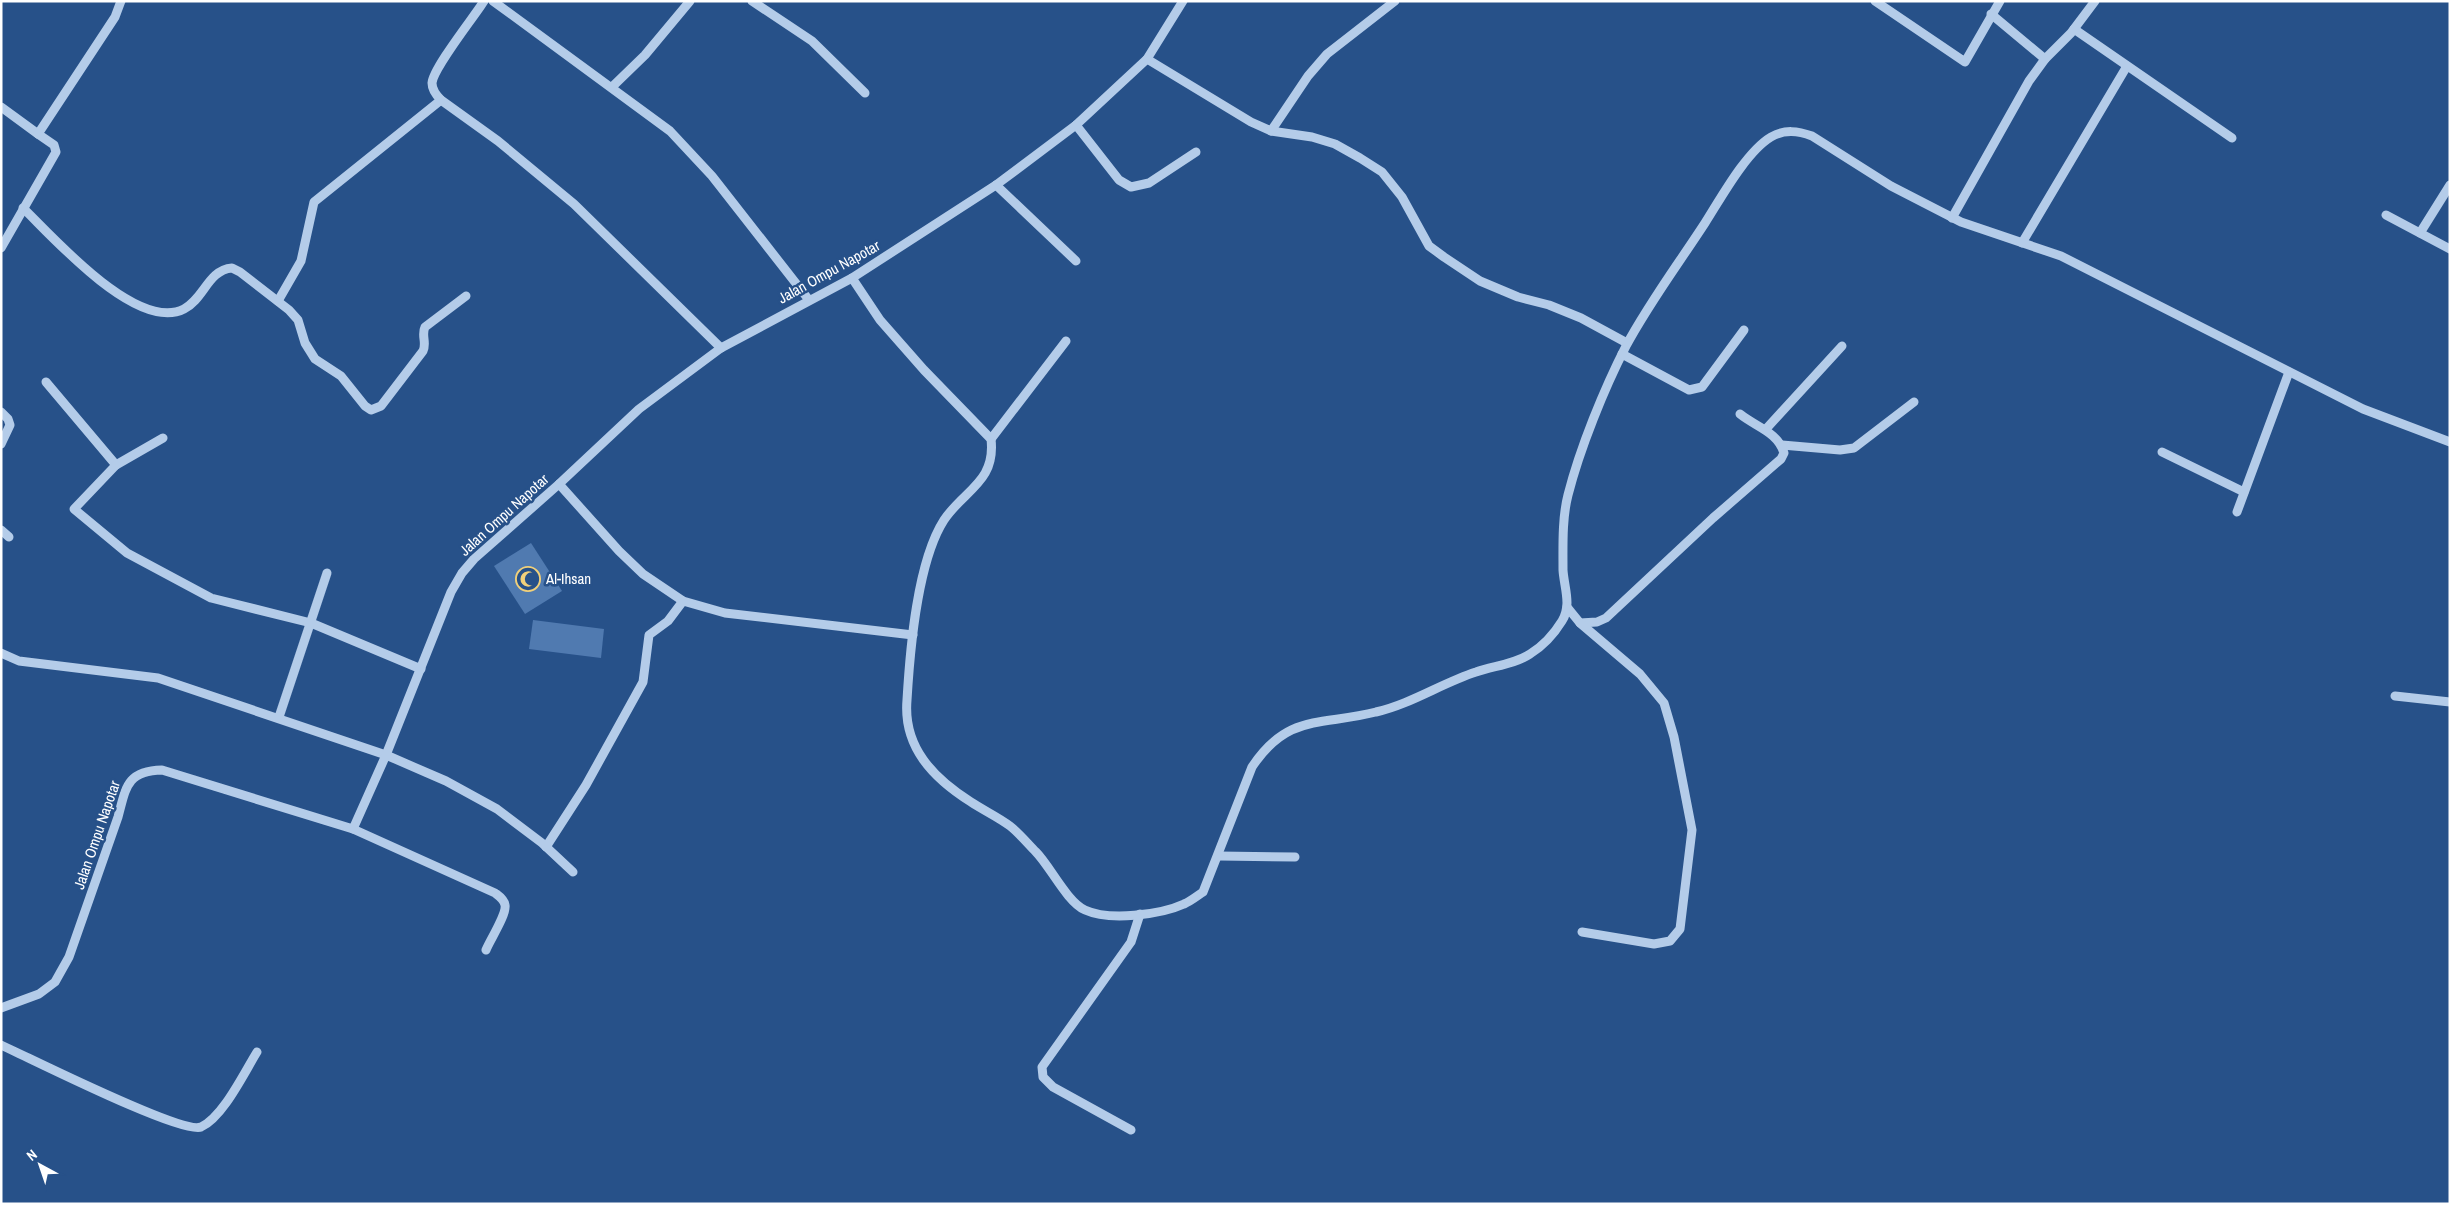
<svg xmlns="http://www.w3.org/2000/svg" width="2451" height="1205" viewBox="0 0 2451 1205" font-family="'Archivo Narrow',sans-serif">
  <style>
    .building { fill: #507ab0 }
    .lines { fill: none; stroke-linecap: round; stroke-linejoin: round }
    .minor { stroke: #b4cce9; stroke-width: 9 }
    .labels { text-anchor: middle; stroke-width: 5; stroke-linejoin: round; paint-order: stroke }
    .street-label { font-size: 15px; fill: #fff; stroke: #275189 }
    .poi-label { font-size: 15px; fill: #fff; stroke: #275189; text-anchor: start }
  </style>
  <rect width="100%" height="100%" fill="#275189"/>
  <g class="building">
    <polygon points="531,543 562,591 525,614 494,566"/>
    <polygon points="533,620 604,629 601,658 529,649"/>
  </g>
  <g class="lines">
    <g class="minor">
      <path d="M484,1C474,17 433,68 432,83C432,90 437,96 441,100L498,141L574,204L721,348"/>
      <polyline points="493,1 670,131 712,176 809,300"/>
      <polyline points="752,1 812,41 865,93"/>
      <polyline points="1875,1 1965,62 2000,1"/>
      <polyline points="1991,14 2045,59"/>
      <polyline points="2074,29 2232,138"/>
      <polyline points="1147,59 1251,122 1271,131 1312,137 1335,144 1360,158 1382,172 1402,197 1429,246 1444,257 1480,281 1518,297 1549,305 1581,318 1627,343"/>
      <polyline points="612,87 645,55 690,1"/>
      <polyline points="1,107 38,134"/>
      <polyline points="1076,125 1119,180 1131,187 1149,183 1196,152"/>
      <polyline points="1271,131 1308,76 1327,54 1395,1"/>
      <polyline points="996,185 1076,261"/>
      <path d="M23,208C53,237 137,333 184,309C204,299 208,270 232,268L240,272L289,310L298,320L305,343L315,359L341,376L365,406L371,410L381,406L423,351C427,343 421,335 425,327L466,296"/>
      <polyline points="2386,215 2450,249"/>
      <polyline points="1952,218 2029,81 2045,59 2071,33 2095,1"/>
      <polyline points="2420,233 2450,185"/>
      <polyline points="2022,243 2127,66"/>
      <polyline points="1,248 56,152 54,145 38,134 115,17 121,1"/>
      <path d="M852,278L880,320L924,370L991,439C996,482 964,490 944,520C917,562 910,649 907,700C903,747 933,778 971,802C983,810 998,817 1010,826C1019,833 1028,844 1036,852C1050,866 1067,902 1085,910C1109,921 1160,915 1184,904C1191,901 1197,896 1203,892L1252,767C1288,713 1321,726 1376,712C1411,704 1442,683 1476,672C1493,666 1515,664 1530,654C1543,646 1554,634 1562,621C1572,605 1564,587 1563,570C1563,546 1562,518 1568,495C1580,448 1604,389 1626,346C1649,303 1679,263 1705,223C1721,198 1746,152 1771,137C1785,129 1798,131 1812,136L1891,186L1961,222L2061,256L2363,409L2450,442"/>
      <polyline points="278,301 301,261 314,202 441,100"/>
      <polyline points="1622,354 1689,390 1702,387 1744,330"/>
      <polyline points="46,382 116,465"/>
      <polyline points="1,412 8,419 10,425 1,444"/>
      <polyline points="1766,429 1842,346"/>
      <polyline points="163,438 116,465 74,509 127,553 211,598 311,623 421,669"/>
      <polyline points="991,439 1066,341"/>
      <polyline points="1782,445 1840,450 1854,448 1914,402"/>
      <polyline points="2162,452 2244,492"/>
      <polyline points="559,484 619,551 643,574 683,601 725,613 913,635"/>
      <polyline points="2237,512 2289,372"/>
      <polyline points="1,530 9,537"/>
      <path d="M1567,607L1580,623L1597,622L1606,618L1713,518L1781,459L1784,453C1778,432 1756,427 1740,414"/>
      <polyline points="1580,623 1640,674 1664,703 1674,737 1692,830 1680,929 1670,941 1654,944 1582,932"/>
      <polyline points="1,653 19,661 158,678 386,755 446,781 497,809 542,843 573,872"/>
      <polyline points="2395,696 2450,702"/>
      <polyline points="279,717 327,573"/>
      <path d="M353,829L495,893C499,896 504,899 505,905C507,914 490,940 486,950"/>
      <polyline points="546,847 586,785 643,682 649,635 668,621 683,601"/>
      <polyline points="1219,856 1295,857"/>
      <path d="M1,1008L39,994L55,982L69,957L118,817C126,788 126,771 162,770L353,829L386,755L451,592L462,573L474,559L559,484L639,409L721,348L852,278L996,185L1076,125L1147,59L1183,1"/>
      <path d="M1,1045C28,1057 182,1135 201,1127C223,1117 244,1073 257,1052"/>
      <polyline points="1131,1130 1053,1087 1043,1077 1042,1067 1131,942 1140,914"/>
    </g>
  </g>
  <defs>
    <symbol id="mosque-ring" viewBox="-11 -11 22 22"><circle r="9.5" fill="#275189" stroke="#f1d07a" stroke-width="1.5"/><path d="M3.5-4.9A6 6 0 1 0 3.5 4.9A5 5 0 1 1 3.5-4.9Z" fill="#f1d07a"/></symbol>
  </defs>
  <g fill-rule="evenodd">
    <use href="#mosque-ring" x="514" y="565" width="28" height="28"/>
  </g>
  <g class="labels">
    <g class="street-label">
      <text transform="translate(829 272) rotate(-29)" y="5">Jalan Ompu Napotar</text>
      <text transform="translate(504 515) rotate(-42)" y="5">Jalan Ompu Napotar</text>
      <text transform="translate(97 835) rotate(-71)" y="5">Jalan Ompu Napotar</text>
    </g>
    <g class="poi-label">
      <text x="546" y="584">Al-Ihsan</text>
    </g>
  </g>
  <rect width="2451" height="1205" fill="none" stroke="#ffffff" stroke-width="5"/>
  <g transform="translate(40 1165) rotate(320)" stroke="#275189" stroke-width="4" paint-order="stroke">
  <path d="M0-4L9 19L0 12L-9 19Z" fill="#ffffff"/>
  <text y="-8" font-size="14" font-weight="bold" text-anchor="middle" fill="#ffffff">N</text>
  </g>
</svg>
